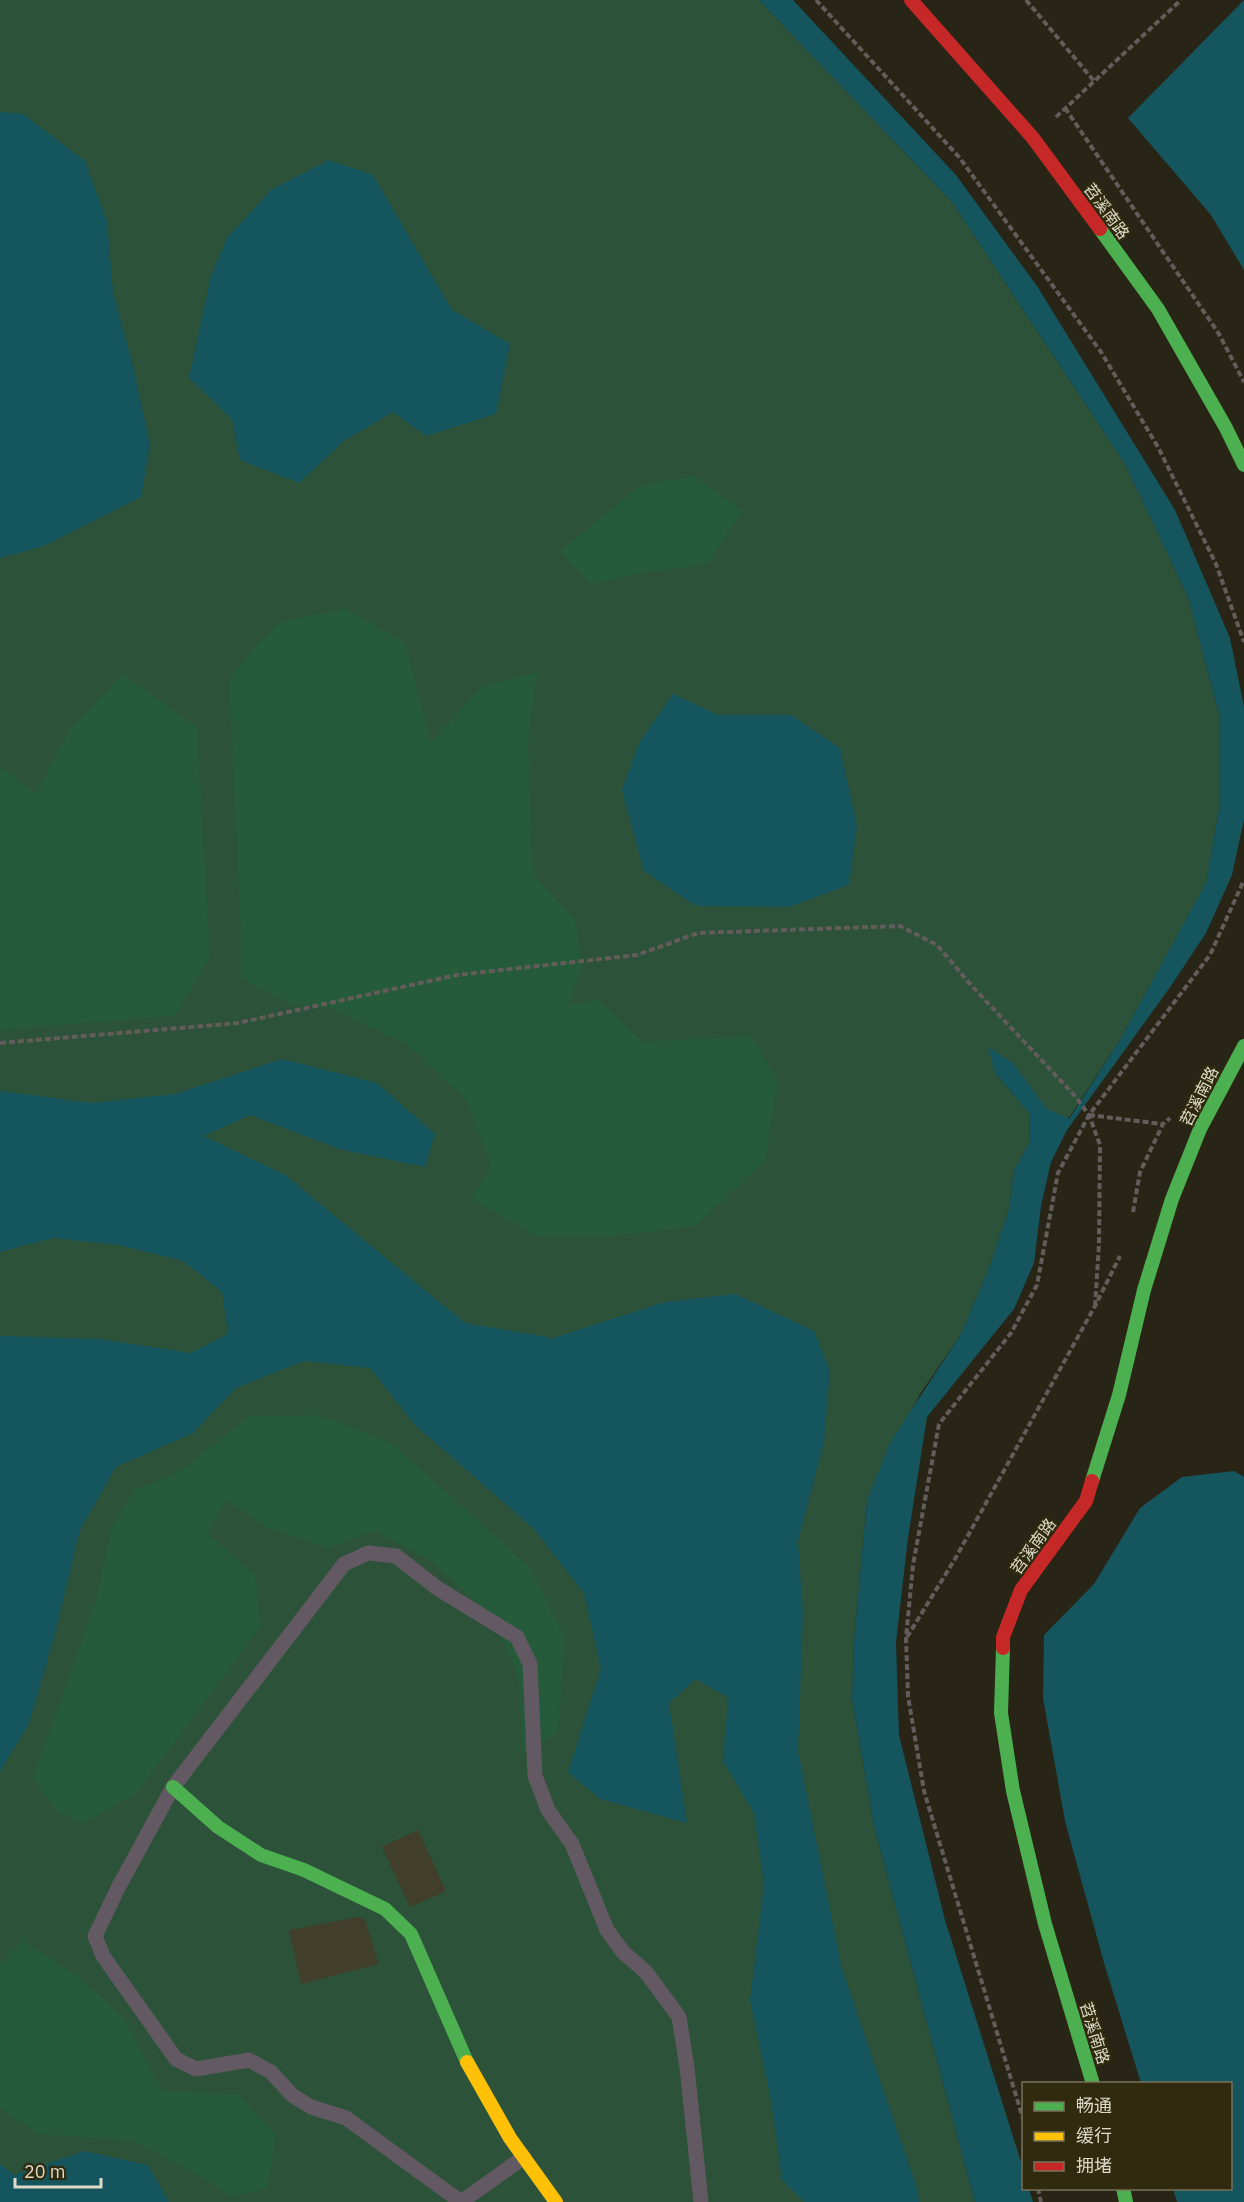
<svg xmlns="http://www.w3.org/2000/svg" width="1244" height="2202" viewBox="0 0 1244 2202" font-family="'IBM Plex Sans','Noto Sans SC',sans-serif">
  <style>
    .green { fill: #2c5239 }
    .forest { fill: #255a3a }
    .water { fill: #15555d }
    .building { fill: #413e2a }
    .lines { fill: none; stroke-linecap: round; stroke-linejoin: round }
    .path { stroke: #625c5b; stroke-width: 4; stroke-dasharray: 6 3; stroke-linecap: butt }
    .lane { stroke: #635962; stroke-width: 15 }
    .fast { stroke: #4caf50; stroke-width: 14 }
    .slow { stroke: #ffc107; stroke-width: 14 }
    .jam { stroke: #c62828; stroke-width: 14 }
    .labels { text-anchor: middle; stroke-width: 4.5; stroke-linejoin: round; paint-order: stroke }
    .street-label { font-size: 16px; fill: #dedbca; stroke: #302b0e }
  </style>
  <rect width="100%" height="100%" fill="#282516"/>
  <polygon class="green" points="0,0 759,0 952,202 1125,464 1188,597 1219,714 1220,804 1206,884 1120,1040 1068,1119 1046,1109 1013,1063 995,1073 1029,1113 1030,1142 1014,1170 1009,1208 989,1268 961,1334 920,1394 867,1500 854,1639 852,1699 874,1826 975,2202 0,2202"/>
  <g class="forest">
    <polygon points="694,476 742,511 708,564 641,573 591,584 560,551 641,485"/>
    <polygon points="346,609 405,643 431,742 481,687 537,672 528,744 533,874 575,920 582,964 568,1006 598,999 642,1042 751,1036 778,1081 765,1161 695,1226 613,1236 537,1236 472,1199 491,1166 467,1101 408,1045 329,1007 291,1004 241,978 241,934 229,680 254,648 280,622"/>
    <polygon points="123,674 197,727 210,957 175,1016 0,1030 0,767 36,794 69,730"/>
    <polygon points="318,1415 390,1442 530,1567 565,1638 558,1732 523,1755 519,1681 496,1620 432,1561 374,1531 328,1548 267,1528 226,1500 207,1533 255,1575 261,1626 136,1794 82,1824 57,1810 33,1778 97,1597 111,1529 133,1491 181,1471 249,1416"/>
    <polygon points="23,1941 76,1975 122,2016 163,2091 238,2094 276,2135 267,2189 230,2196 190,2170 134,2141 39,2134 0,2108 0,1963"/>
  </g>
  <g class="water">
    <polygon points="759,0 793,0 956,175 1037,286 1175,510 1230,638 1244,707 1244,819 1232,875 1206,933 1171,986 1067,1130 1051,1162 1041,1206 1034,1263 1014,1309 927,1417 908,1538 896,1642 899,1735 945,1920 1021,2162 1024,2188 1029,2189 1033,2202 975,2202 874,1826 852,1699 854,1639 867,1500 891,1441 961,1334 989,1268 1009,1208 1014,1170 1030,1142 1029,1113 995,1073 988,1047 1013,1063 1046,1108 1069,1119 1120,1040 1206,883 1220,804 1219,714 1188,597 1125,464 952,202"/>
    <polygon points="1244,0 1244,270 1211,215 1128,118"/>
    <polygon points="0,112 23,114 85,161 107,221 113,292 133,366 150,445 141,497 44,546 0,558"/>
    <polygon points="329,160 373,175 452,310 510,344 496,414 426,436 393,412 344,441 299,483 240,460 232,419 189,378 211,276 227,238 271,190"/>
    <polygon points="673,694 718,715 791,715 840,748 857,826 849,885 789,907 696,906 644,871 622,790 639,743"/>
    <polygon points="282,1059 377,1083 435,1134 425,1167 339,1149 250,1115 204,1136 285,1175 465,1323 553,1338 665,1302 735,1294 814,1331 830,1371 824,1442 798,1541 803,1614 798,1751 842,1969 917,2188 919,2202 804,2202 782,2180 771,2100 750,2000 764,1885 754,1813 723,1761 728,1698 696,1679 669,1703 687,1823 600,1799 568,1772 601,1669 584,1593 534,1529 415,1425 370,1368 304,1361 236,1388 193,1433 116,1467 80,1530 55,1634 29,1724 0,1771 0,1336 99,1339 191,1353 228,1334 222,1292 183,1261 118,1245 53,1238 0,1252 0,1091 91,1103 175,1094"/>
    <polygon points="1234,1471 1244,1477 1244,2202 1177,2202 1173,2189 1230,2188 1230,2084 1141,2083 1104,1963 1065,1821 1043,1698 1044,1635 1094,1584 1140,1508 1182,1477"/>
    <polygon points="84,2151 148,2165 169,2202 0,2202 0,2164 14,2175"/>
  </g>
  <g class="building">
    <polygon points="418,1830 446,1891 410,1907 382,1847"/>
    <polygon points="359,1917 365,1920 379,1964 301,1984 289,1930"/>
  </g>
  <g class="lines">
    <g class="path">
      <polyline points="816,0 959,157 1101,352 1158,447 1216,564 1244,642"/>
      <polyline points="1026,0 1094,81"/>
      <polyline points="1065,108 1219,334 1244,382"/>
      <polyline points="1056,117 1181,0"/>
      <polyline points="0,1043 238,1023 457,975 637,955 698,933 900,926 937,945 971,985 1075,1096 1089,1115 1100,1145 1099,1244 1095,1306"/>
      <polyline points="1089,1115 1162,1124"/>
      <polyline points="1133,1212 1140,1172 1163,1124 1170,1118"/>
      <polyline points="907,1637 955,1559 1095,1306 1120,1256"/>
      <polyline points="1024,2122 924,1791 908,1696 906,1638 913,1565 939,1424 1011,1333 1037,1285 1058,1173 1089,1115 1210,955 1244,880"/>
      <polyline points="1038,2188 1041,2202"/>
    </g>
    <g class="lane">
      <polyline points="461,2202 346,2118 311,2107 292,2095 271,2072 249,2060 196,2069 176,2059 103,1956 95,1936 118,1888 173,1787 344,1564 368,1553 396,1556 437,1588 517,1637 530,1664 535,1776 548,1810 572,1844 607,1930 623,1952 646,1972 679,2017 687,2067 701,2202"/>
      <polyline points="461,2202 524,2157"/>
    </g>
    <g class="fast">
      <polyline points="1100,229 1158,309 1226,428 1244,465"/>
      <polyline points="1092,1481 1119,1395 1144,1290 1172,1199 1200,1129 1244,1046"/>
      <polyline points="1003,1648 1001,1713 1013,1791 1045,1924 1093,2084"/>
      <polyline points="173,1787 218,1827 261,1855 304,1870 385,1909 411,1934 467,2062"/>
      <polyline points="1123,2188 1126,2202"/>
    </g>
    <polyline class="slow" points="467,2062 510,2138 556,2202"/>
    <g class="jam">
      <polyline points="911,0 1033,138 1100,229"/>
      <polyline points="1003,1648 1003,1637 1021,1590 1086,1501 1092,1481"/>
    </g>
  </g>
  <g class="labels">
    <g class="street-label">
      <text transform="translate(1107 211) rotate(54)" y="6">苕溪南路</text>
      <text transform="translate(1199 1096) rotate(-63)" y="6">苕溪南路</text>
      <text transform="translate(1033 1546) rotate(-54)" y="6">苕溪南路</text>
      <text transform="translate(1095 2033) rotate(73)" y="6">苕溪南路</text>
    </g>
  </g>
  <rect x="1022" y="2082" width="210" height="108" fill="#302b0e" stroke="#767159" stroke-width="1.5"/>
  <rect x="1034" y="2102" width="30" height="9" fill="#4caf50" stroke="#767159" stroke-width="1.5"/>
  <text x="1076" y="2112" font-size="18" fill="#dedbca">畅通</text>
  <rect x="1034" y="2132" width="30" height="9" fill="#ffc107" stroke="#767159" stroke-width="1.5"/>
  <text x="1076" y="2142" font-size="18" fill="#dedbca">缓行</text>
  <rect x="1034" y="2162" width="30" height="9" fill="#c62828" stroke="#767159" stroke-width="1.5"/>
  <text x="1076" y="2172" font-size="18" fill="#dedbca">拥堵</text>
  <path d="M15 2178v9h86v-9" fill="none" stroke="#dedbca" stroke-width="3"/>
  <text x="24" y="2178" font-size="18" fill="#dedbca" stroke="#302b0e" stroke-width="4.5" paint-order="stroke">20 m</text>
</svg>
